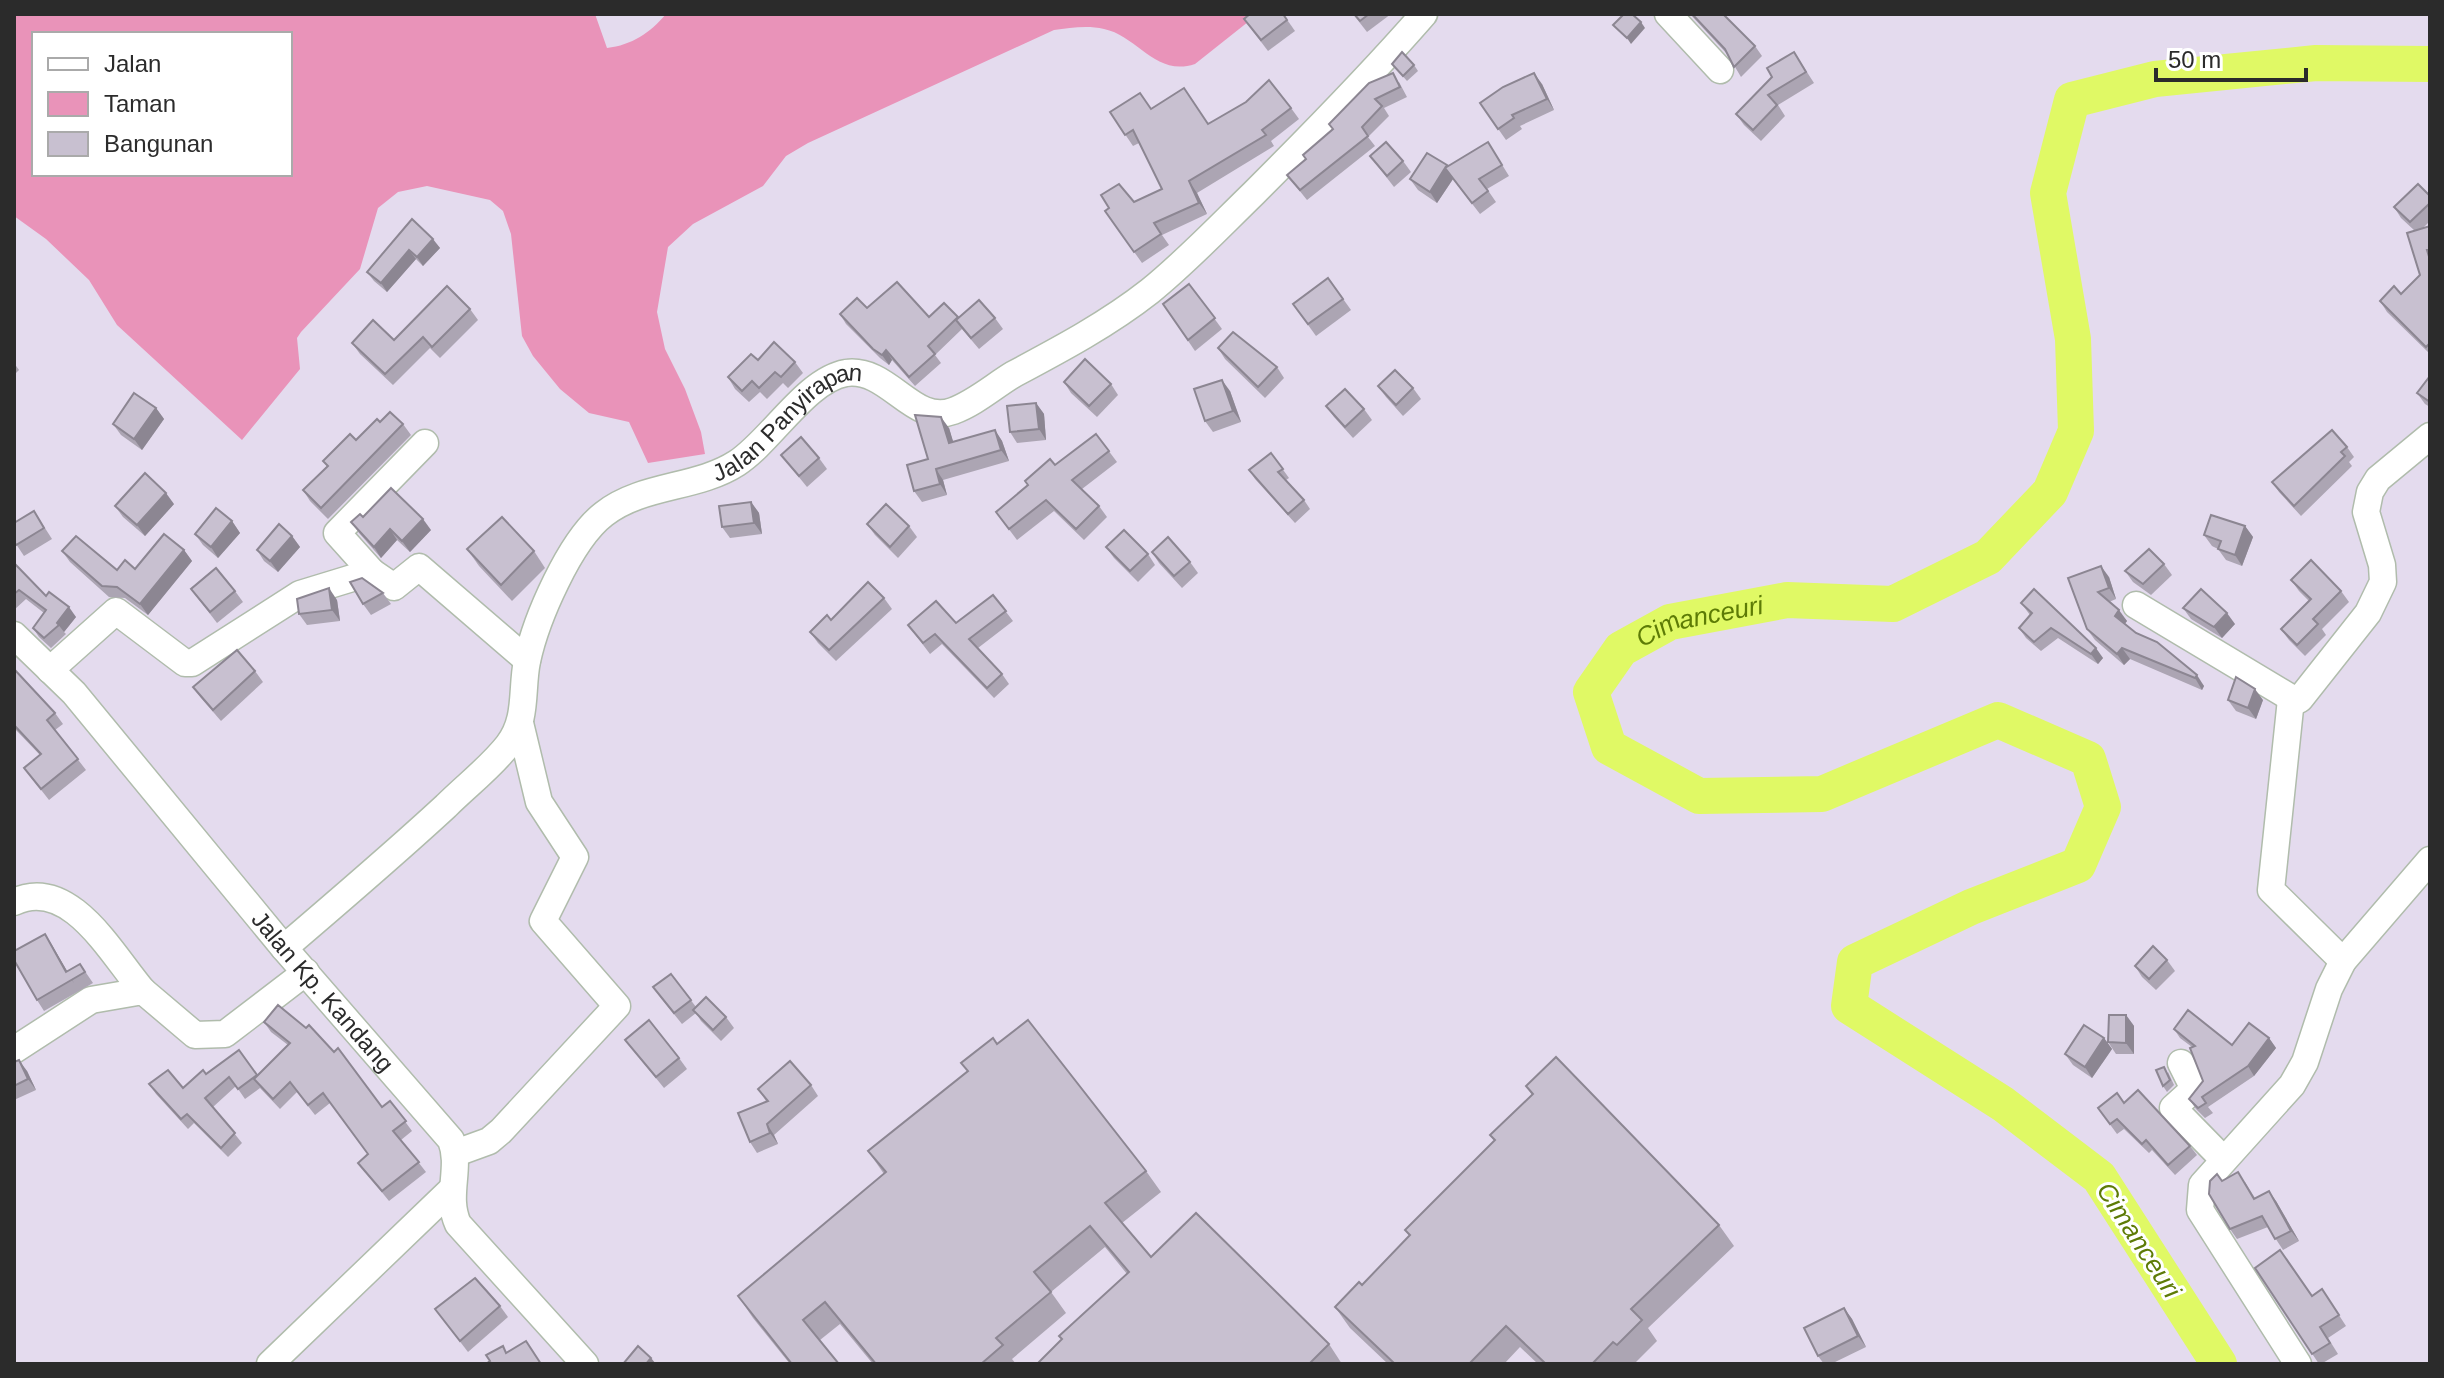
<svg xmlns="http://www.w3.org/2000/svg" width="2444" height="1378" viewBox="0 0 2444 1378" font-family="Arial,sans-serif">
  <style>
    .green { fill: #e993b9; fill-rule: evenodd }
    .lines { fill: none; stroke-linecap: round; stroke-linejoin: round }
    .river { stroke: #e0f965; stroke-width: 36 }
    .minor-casing { stroke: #b0bcac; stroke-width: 29 }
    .minor { stroke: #fff; stroke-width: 26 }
    .wall { fill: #aca5b3 }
    .shaded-wall { fill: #8c8692 }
    .building { fill: #c8c0d0; stroke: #8c8692; stroke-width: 2 }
    .labels { text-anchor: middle; stroke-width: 6; stroke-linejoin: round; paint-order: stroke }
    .street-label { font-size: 24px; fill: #2b2b2b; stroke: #fff }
    .water-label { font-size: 26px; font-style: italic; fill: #5d7b06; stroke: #fff }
  </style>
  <rect width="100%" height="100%" fill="#e4dbee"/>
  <path class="green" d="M14,14H595L607,48C632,45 650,33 666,14H1258L1195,64C1155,77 1138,36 1104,29C1087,25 1070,28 1054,30L808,143L786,156L763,186L693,224L668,247L657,312L665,349L685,389L701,432L705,454L648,463L629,422L589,413L560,389L533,356L522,336L511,234L503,211L490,200L427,186L398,192L378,208L360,269L301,332L297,338L300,369L242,440L117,325L89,280L46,239L14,216ZM34,34H290V174H34Z"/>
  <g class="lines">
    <path class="river" id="s1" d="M2219,1364L2099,1177L2003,1104L1849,1006L1855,962L1971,907L2078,865L2103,807L2088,759L1998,720L1822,794L1699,796L1609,747L1591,692L1621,649L1670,622L1787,600L1893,604L1988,557L2050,492L2076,431L2073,339L2048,193L2072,100L2155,79L2316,63L2430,64"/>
    <defs>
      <g id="minor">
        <polyline points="1668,14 1720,70"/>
        <polyline points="372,572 337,533 425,443"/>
        <polyline points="2136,605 2296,701 2300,699 2368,613 2383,582 2382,565 2366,512 2370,492 2378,479 2430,436"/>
        <path id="s2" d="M14,635L74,693L284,948L451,1140C462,1168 445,1195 458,1224L585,1364"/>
        <polyline points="50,670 116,611 185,663 192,663 300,594 372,572 394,587 419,567 527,660"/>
        <polyline points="2291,699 2271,890 2343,961"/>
        <path d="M14,902C70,875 112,955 143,991"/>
        <path id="s3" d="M284,948C339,901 393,855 446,806C466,786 491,767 508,745C528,719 521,690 527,661C536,619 570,540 604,514C642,484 697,489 737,463C771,441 806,380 846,373C889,367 913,426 953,411C975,403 994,386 1014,374C1061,349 1108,324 1150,291C1187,261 1220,226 1254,193C1312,135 1370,76 1424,14"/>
        <polyline points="14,1050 91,1000 143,991 195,1035 225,1034 306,972"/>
        <polyline points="2181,1063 2194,1089 2173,1108 2224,1160"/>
        <polyline points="456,1153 489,1141 501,1131 617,1006 543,921 575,857 539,802 520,723"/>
        <polyline points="270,1364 451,1190"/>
        <polyline points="2298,1364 2200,1210 2202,1185 2292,1085 2305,1062 2329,989 2343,961 2430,860"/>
      </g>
    </defs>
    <use href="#minor" class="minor-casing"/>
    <use href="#minor" class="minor"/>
  </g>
  <g class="wall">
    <polygon points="1283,14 1295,31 1268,51 1252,30"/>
    <polygon points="1353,14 1391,14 1367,32"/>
    <polygon points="1690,14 1723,14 1755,46 1762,56 1741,77 1728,55"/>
    <polygon points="1794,52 1814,83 1778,105 1785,116 1761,141 1744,125 1736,114 1772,77"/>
    <polygon points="1392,64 1414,65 1418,71 1407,81"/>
    <polygon points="1399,82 1407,97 1384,108 1389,116 1368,137 1375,146 1307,200 1287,175 1306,159 1333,129"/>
    <polygon points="1542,84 1554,110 1520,126 1522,129 1506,140 1480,103"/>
    <polygon points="1291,108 1299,119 1271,141 1274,146 1197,193 1207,214 1162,235 1169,245 1142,263 1105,211 1134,202 1162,189 1139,143 1133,146 1110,112 1151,109 1208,124"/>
    <polygon points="1488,142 1509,176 1487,189 1496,202 1480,214 1453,179 1437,203 1418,190 1410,179 1447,165 1448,166"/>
    <polygon points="1370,156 1403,161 1411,172 1394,187"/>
    <polygon points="2430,196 2430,221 2422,229 2430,226 2430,354 2387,312 2380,301 2401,294 2420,275 2415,231 2401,218 2394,207"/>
    <polygon points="412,219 440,248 423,266 416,259 387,292 374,281 367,272"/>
    <polygon points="1328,278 1351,310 1316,336 1293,304"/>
    <polygon points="1189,284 1222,329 1195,351 1163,304"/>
    <polygon points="867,308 929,317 995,318 1003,329 979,349 962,329 935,355 941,363 915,386 892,360 889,365 880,358 846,324 840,314"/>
    <polygon points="470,309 478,320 440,358 430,348 393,385 360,354 352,343 394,340"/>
    <polygon points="1218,348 1277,367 1284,378 1265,398 1225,359"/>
    <polygon points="758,360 795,362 803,373 788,388 783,383 767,399 760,392 749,402 735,389 728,377"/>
    <polygon points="14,363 19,370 14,375"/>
    <polygon points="2430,376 2430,407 2425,404 2417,393"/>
    <polygon points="1064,382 1111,384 1118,395 1097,417 1071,393"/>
    <polygon points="1378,386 1413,388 1421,399 1403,416 1386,397"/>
    <polygon points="1230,391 1241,422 1213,432 1205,421"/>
    <polygon points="1036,403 1044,414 1046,440 1017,443 1010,432"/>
    <polygon points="1326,406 1364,409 1372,420 1353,438 1334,417"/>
    <polygon points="156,408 164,419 142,450 121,435 113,424"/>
    <polygon points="380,422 403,424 411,435 328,519 310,501 303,490 327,466 323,461 356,440"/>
    <polygon points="949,428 953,442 995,430 1002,441 1009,461 943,480 947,495 922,502 914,491 928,459"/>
    <polygon points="1096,434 1117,462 1082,489 1099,506 1107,517 1084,540 1054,511 1017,540 996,512"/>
    <polygon points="2347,447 2354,457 2349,462 2352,466 2301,516 2279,492 2272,482"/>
    <polygon points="1271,453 1289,478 1286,480 1304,500 1310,509 1295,523 1255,479 1249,470"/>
    <polygon points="781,455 819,458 827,469 807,487"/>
    <polygon points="751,502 759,513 762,534 730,538 722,527"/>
    <polygon points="174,504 145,536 123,517 115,506"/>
    <polygon points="34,511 52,539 24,556 14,541"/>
    <polygon points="363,517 431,530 410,552 397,540 381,558 359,533 351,522"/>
    <polygon points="232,521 240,533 218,558 203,545 195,534"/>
    <polygon points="867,524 909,526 917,537 898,558 875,535"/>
    <polygon points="2245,526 2253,537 2242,566 2226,560 2218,549 2212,546 2204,535"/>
    <polygon points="292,536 300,547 278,572 264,561 257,550"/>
    <polygon points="1106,547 1148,554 1155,565 1138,582 1114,558"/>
    <polygon points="467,549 534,551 545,568 512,601 479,566"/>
    <polygon points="184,550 192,561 148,615 125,598 109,597 70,562 62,551 117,570 135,569"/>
    <polygon points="1152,552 1190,562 1198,573 1182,588 1159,563"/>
    <polygon points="2164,564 2172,575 2151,595 2133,582 2125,571"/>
    <polygon points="14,565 46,596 76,617 64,632 66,634 51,648 39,637 33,628 44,613 26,599 14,610"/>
    <polygon points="2109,577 2116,599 2109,602 2127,621 2125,624 2136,633 2157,642 2204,686 2202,690 2130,659 2124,665 2095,640 2087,629 2068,578"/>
    <polygon points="2291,580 2341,591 2349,602 2322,629 2326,635 2305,656 2289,640 2281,629 2309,601 2299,591"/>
    <polygon points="191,589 235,591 243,602 217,623"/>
    <polygon points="383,593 391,604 371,615 363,604"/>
    <polygon points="993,595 1013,621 978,648 1002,674 1009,684 994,698 942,644 930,654 908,625 956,623"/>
    <polygon points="884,598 892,609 836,661 818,643 810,632 831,620"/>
    <polygon points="337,600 340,621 307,625 299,614"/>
    <polygon points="2021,603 2103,658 2098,664 2058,638 2041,651 2026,638 2019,628 2030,615"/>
    <polygon points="2183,608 2235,624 2222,638 2191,619"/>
    <polygon points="14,669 55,713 63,724 55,730 86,770 49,800 24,768 40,755 14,728"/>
    <polygon points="255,671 263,682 221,721 201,698 193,687"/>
    <polygon points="2228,700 2263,700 2256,719 2236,711"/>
    <polygon points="45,934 67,971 80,964 93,983 44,1011 37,1000"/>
    <polygon points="2167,960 2175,971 2156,990 2142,977 2135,966"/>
    <polygon points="671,974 696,1007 726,1017 734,1028 721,1041 701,1021 696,1013 682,1024 661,998 653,987"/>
    <polygon points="2126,1015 2134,1026 2134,1054 2116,1054 2108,1042"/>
    <polygon points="264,1022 382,1107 390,1101 412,1131 401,1140 426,1172 389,1201 358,1163 368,1154 330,1103 315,1115 297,1092 280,1109 260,1088 245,1099 236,1086 213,1107 242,1143 228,1157 194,1123 188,1129 156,1094 149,1084 183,1088 206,1074 258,1075 288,1045 271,1032"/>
    <polygon points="2174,1029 2232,1045 2269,1038 2276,1048 2254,1076 2208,1107 2213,1113 2205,1118 2196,1109 2189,1099 2203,1081 2192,1047 2180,1038"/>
    <polygon points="2104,1038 2112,1049 2092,1078 2073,1065 2065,1054"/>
    <polygon points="625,1040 679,1058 687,1069 664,1088"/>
    <polygon points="997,1044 1146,1171 1161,1192 1122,1223 1151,1257 1329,1344 1342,1364 1037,1364 1127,1274 1105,1247 1051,1292 1066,1313 1012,1359 1016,1364 873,1364 840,1324 820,1340 839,1364 790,1364 753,1318 738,1296 884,1174 868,1151 968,1072"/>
    <polygon points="14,1062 27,1071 36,1090 14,1100"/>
    <polygon points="2168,1072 2174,1085 2167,1092 2163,1086"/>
    <polygon points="811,1085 818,1096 774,1135 778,1144 757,1153 750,1142 766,1101 758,1089"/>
    <polygon points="1526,1086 1719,1225 1734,1246 1648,1328 1657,1341 1634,1364 1538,1364 1520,1347 1504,1364 1388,1364 1350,1328 1335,1307 1362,1285 1409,1236 1405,1230 1494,1141 1490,1135 1532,1095"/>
    <polygon points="2124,1103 2190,1146 2197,1155 2175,1175 2152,1150 2149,1153 2124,1129 2117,1134 2098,1108"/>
    <polygon points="2222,1181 2245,1182 2255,1198 2276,1201 2299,1241 2283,1250 2268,1227 2237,1239 2230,1229"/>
    <polygon points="2255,1268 2312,1296 2322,1289 2346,1326 2328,1338 2338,1354 2321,1364 2319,1364"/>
    <polygon points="500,1306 508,1317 468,1352 435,1309"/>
    <polygon points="1844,1308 1852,1319 1866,1347 1831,1364 1824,1364 1818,1356"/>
  </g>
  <g class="shaded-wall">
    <polygon points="1641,22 1645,28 1631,44 1627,38"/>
    <polygon points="1534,73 1542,84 1554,110 1547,99"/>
    <polygon points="1445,168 1453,179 1437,203 1430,192"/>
    <polygon points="1189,181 1197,193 1207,214 1199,203"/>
    <polygon points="433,239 440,248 423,266 417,257"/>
    <polygon points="409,250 416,259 387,292 381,283"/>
    <polygon points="886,350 892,360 889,365 882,355"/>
    <polygon points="1222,380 1230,391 1241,422 1233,411"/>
    <polygon points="1036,403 1044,414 1046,440 1039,429"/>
    <polygon points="156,408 164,419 142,450 134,439"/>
    <polygon points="941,417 949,428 957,454 949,443"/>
    <polygon points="995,430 1002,441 1009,461 1001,450"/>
    <polygon points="936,469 943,480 947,495 940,484"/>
    <polygon points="166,493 174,504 145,536 137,525"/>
    <polygon points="751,502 759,513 762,534 754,523"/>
    <polygon points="423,519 431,530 410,552 402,541"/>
    <polygon points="232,521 240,533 218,558 211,547"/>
    <polygon points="2245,526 2253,537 2242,566 2235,555"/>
    <polygon points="390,529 397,540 381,558 374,547"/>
    <polygon points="292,536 300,547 278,572 270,561"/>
    <polygon points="184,550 192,561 148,615 140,604"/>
    <polygon points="2101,566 2109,577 2116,599 2109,588"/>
    <polygon points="329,588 337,600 340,621 332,610"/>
    <polygon points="69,607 76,617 64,632 57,623"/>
    <polygon points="2119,610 2127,621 2122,627 2115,616"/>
    <polygon points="2227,613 2235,624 2222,638 2214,627"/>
    <polygon points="2096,648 2103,658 2098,664 2091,654"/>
    <polygon points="2122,648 2130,659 2124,665 2117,654"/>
    <polygon points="2197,675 2204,686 2202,690 2195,678"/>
    <polygon points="2255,689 2263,700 2256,719 2248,708"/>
    <polygon points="45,934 52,945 74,983 66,972"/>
    <polygon points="2126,1015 2134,1026 2134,1054 2126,1043"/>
    <polygon points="2104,1038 2112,1049 2092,1078 2085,1067"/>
    <polygon points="2269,1038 2276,1048 2254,1076 2248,1066"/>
    <polygon points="19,1060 27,1071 36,1090 28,1079"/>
    <polygon points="767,1124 774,1135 778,1144 770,1133"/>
    <polygon points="2269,1191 2276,1201 2299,1241 2291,1231"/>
    <polygon points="1844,1308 1852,1319 1866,1347 1858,1336"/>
    <polygon points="651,1358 656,1364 646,1364"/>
  </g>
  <g class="building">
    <polygon points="1250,14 1283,14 1287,20 1261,40 1244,19"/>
    <polygon points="1354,14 1369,14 1360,21"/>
    <polygon points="1624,14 1632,14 1641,22 1627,38 1613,25"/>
    <polygon points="1692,14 1723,14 1755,46 1734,67 1725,49"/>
    <polygon points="1402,52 1414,65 1403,76 1392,64"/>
    <polygon points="1794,52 1806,72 1768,95 1777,105 1753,130 1736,114 1772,77 1767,68"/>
    <polygon points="1393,73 1400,87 1375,99 1382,106 1362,127 1368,136 1300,190 1287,175 1306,159 1303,155 1333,129 1329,124 1369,83"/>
    <polygon points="1534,73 1547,99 1512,115 1514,118 1498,129 1480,103 1503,87"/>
    <polygon points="1269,80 1291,108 1262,130 1266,135 1189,181 1199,203 1154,223 1161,234 1134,252 1105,211 1109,208 1101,195 1119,184 1134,202 1162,189 1133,130 1125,135 1110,112 1140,93 1151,109 1184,88 1208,124 1246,102"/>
    <polygon points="1386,142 1403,161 1387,176 1370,156"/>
    <polygon points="1488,142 1502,165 1479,179 1488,191 1472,203 1445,168 1430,192 1410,179 1427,153 1447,165 1445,168"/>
    <polygon points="2418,184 2430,196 2430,203 2410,222 2394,207"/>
    <polygon points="412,219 433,239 417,257 409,250 381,283 367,272"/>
    <polygon points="2430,226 2430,250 2427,250 2430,260 2430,343 2426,347 2380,301 2394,286 2401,294 2420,275 2407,233"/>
    <polygon points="1328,278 1343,299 1308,324 1293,304"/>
    <polygon points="897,282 929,317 944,303 958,317 928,346 935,354 909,377 886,350 882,355 873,349 840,314 857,298 867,308"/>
    <polygon points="1189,284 1215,318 1188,340 1163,304"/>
    <polygon points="447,286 470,309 432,347 423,337 385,374 352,343 373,320 394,340"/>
    <polygon points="979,300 995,318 971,338 956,320"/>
    <polygon points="1233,332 1277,367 1258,387 1218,348"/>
    <polygon points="774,342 795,362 781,377 775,372 759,388 752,381 742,391 728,377 751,354 758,360"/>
    <polygon points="1085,359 1111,384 1089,406 1064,382"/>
    <polygon points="1395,370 1413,388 1396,405 1378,386"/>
    <polygon points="2430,376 2430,402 2417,393"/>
    <polygon points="1222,380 1233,411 1205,421 1194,389"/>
    <polygon points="1345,389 1364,409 1345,427 1326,406"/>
    <polygon points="134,393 156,408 134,439 113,424"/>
    <polygon points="1036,403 1039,429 1010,432 1007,406"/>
    <polygon points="390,412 403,424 321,508 303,490 328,466 323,461 350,434 356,440 377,419 380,422"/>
    <polygon points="915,415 941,417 949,443 995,430 1001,450 936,469 940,484 914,491 907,465 928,459"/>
    <polygon points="2332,430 2347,447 2341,452 2345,456 2294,506 2272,482"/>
    <polygon points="1096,434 1109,451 1072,480 1099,506 1076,529 1046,500 1009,529 996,512 1028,485 1025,481 1050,459 1055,465"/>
    <polygon points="801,437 819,458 799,476 781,455"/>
    <polygon points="1271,453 1283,469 1278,472 1304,500 1288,514 1249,470"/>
    <polygon points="145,473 166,493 137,525 115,506"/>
    <polygon points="391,488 423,519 402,541 390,529 374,547 351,522 360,514 363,517"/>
    <polygon points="751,502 754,523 722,527 719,506"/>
    <polygon points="886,504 909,526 890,547 867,524"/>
    <polygon points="216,508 232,521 211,547 195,534"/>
    <polygon points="34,511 44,528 16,545 14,541 14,523"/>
    <polygon points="2211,515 2245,526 2235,555 2218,549 2221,541 2204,535"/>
    <polygon points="502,517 534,551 501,585 467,549"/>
    <polygon points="279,524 292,536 270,561 257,550"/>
    <polygon points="1124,530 1148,554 1130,571 1106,547"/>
    <polygon points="164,534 184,550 140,604 117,587 102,586 62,551 76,536 117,570 125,560 135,569"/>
    <polygon points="1168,537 1190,562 1174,576 1152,552"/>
    <polygon points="2149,549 2164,564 2143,584 2125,571"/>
    <polygon points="2311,560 2341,591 2313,619 2318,624 2297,645 2281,629 2311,599 2291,580"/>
    <polygon points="15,564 46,596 49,592 69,607 57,623 59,625 44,638 33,628 46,610 19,590 14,594 14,565"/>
    <polygon points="2101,566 2109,588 2098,592 2119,610 2115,616 2136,633 2157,642 2197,675 2195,678 2122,648 2117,654 2087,629 2068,578"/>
    <polygon points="216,568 235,591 210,612 191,589"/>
    <polygon points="362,578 383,593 363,604 350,582"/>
    <polygon points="868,582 884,598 829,650 810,632 827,615 831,620"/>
    <polygon points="329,588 332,610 299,614 297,599"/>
    <polygon points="2034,589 2096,648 2091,654 2051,628 2034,642 2019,628 2032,613 2021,603"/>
    <polygon points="2201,589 2227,613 2214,627 2183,608"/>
    <polygon points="993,595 1006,611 969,639 1002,674 987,688 935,634 923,643 908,625 936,601 956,623"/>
    <polygon points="237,650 255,671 213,710 193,687"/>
    <polygon points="14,669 55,713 47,720 78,759 41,789 24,768 41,754 14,725"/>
    <polygon points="2236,677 2255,689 2248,708 2228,700"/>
    <polygon points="45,934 66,972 80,964 85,972 37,1000 14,960 14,951"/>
    <polygon points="2153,946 2167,960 2149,979 2135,966"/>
    <polygon points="671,974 691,1000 674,1013 653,987"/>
    <polygon points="706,997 726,1017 713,1030 693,1010"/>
    <polygon points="278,1005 306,1028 309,1025 334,1052 338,1048 382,1107 390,1101 406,1121 393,1131 419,1162 382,1191 358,1163 368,1154 323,1093 308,1105 290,1082 273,1099 254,1079 290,1043 264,1022"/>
    <polygon points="2188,1010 2232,1045 2249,1023 2269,1038 2248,1066 2202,1097 2206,1103 2198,1108 2189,1099 2203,1081 2190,1048 2195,1046 2174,1029"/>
    <polygon points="2109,1015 2126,1015 2126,1043 2108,1042"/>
    <polygon points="649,1020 679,1058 656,1077 625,1040"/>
    <polygon points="1028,1020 1146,1171 1105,1203 1151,1257 1196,1213 1329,1344 1309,1364 1037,1364 1062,1339 1059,1336 1129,1272 1090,1226 1034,1272 1051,1292 996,1338 1003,1345 981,1364 876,1364 825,1302 803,1320 839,1364 792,1364 738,1296 886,1172 868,1151 968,1071 961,1063 993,1038 997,1044"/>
    <polygon points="2084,1025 2104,1038 2085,1067 2065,1054"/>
    <polygon points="239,1050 257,1075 238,1089 229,1077 205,1098 235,1133 221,1148 187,1114 181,1119 149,1084 168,1070 183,1088 203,1070 206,1074"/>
    <polygon points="1556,1057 1719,1225 1631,1309 1642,1320 1617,1345 1613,1342 1592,1364 1546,1364 1506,1326 1469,1364 1395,1364 1335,1307 1359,1282 1362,1285 1410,1235 1405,1230 1495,1140 1490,1135 1533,1094 1526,1086"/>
    <polygon points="19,1060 28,1079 14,1086 14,1062"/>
    <polygon points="790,1061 811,1085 767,1124 770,1133 750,1142 738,1113 768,1101 758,1089"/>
    <polygon points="2164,1067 2170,1080 2163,1086 2156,1070"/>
    <polygon points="2138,1090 2190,1146 2168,1165 2146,1140 2142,1144 2117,1119 2110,1124 2098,1108 2117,1093 2124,1103"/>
    <polygon points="2238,1172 2254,1199 2269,1191 2291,1231 2275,1239 2262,1216 2230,1229 2209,1194 2210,1181 2217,1174 2222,1181"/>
    <polygon points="2280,1250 2312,1296 2322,1289 2339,1315 2320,1327 2330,1343 2312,1354 2255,1268"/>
    <polygon points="475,1278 500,1306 460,1341 435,1309"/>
    <polygon points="1844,1308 1858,1336 1818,1356 1804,1328"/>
    <polygon points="526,1341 541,1364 486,1364 490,1361 486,1355 503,1346 506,1353"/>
    <polygon points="638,1346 651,1358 646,1364 623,1364"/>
  </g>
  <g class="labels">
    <g class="street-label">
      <text dy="8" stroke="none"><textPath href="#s3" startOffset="768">Jalan Panyirapan</textPath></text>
      <text dy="8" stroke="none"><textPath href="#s2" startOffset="472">Jalan Kp. Kandang</textPath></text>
    </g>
    <g class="water-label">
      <text dy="9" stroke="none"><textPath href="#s1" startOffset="1636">Cimanceuri</textPath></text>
      <text transform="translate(2139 1240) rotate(57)" y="9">Cimanceuri</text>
    </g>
  </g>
  <rect width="2444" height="1378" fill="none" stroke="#2b2b2b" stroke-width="32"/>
  <rect x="32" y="32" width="260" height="144" fill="#ffffff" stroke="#aaaaaa" stroke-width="2"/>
  <rect x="48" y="58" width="40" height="12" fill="#ffffff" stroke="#aaaaaa" stroke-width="2"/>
  <text x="104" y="72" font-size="24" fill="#2b2b2b">Jalan</text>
  <rect x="48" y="92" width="40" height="24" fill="#e993b9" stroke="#aaaaaa" stroke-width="2"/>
  <text x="104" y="112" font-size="24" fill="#2b2b2b">Taman</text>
  <rect x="48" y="132" width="40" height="24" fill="#c8c0d0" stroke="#aaaaaa" stroke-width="2"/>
  <text x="104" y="152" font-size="24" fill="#2b2b2b">Bangunan</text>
  <path d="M2156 68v12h150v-12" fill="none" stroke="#2b2b2b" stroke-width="4"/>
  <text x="2168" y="68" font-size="24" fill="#2b2b2b" stroke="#ffffff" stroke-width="6" paint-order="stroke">50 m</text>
</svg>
